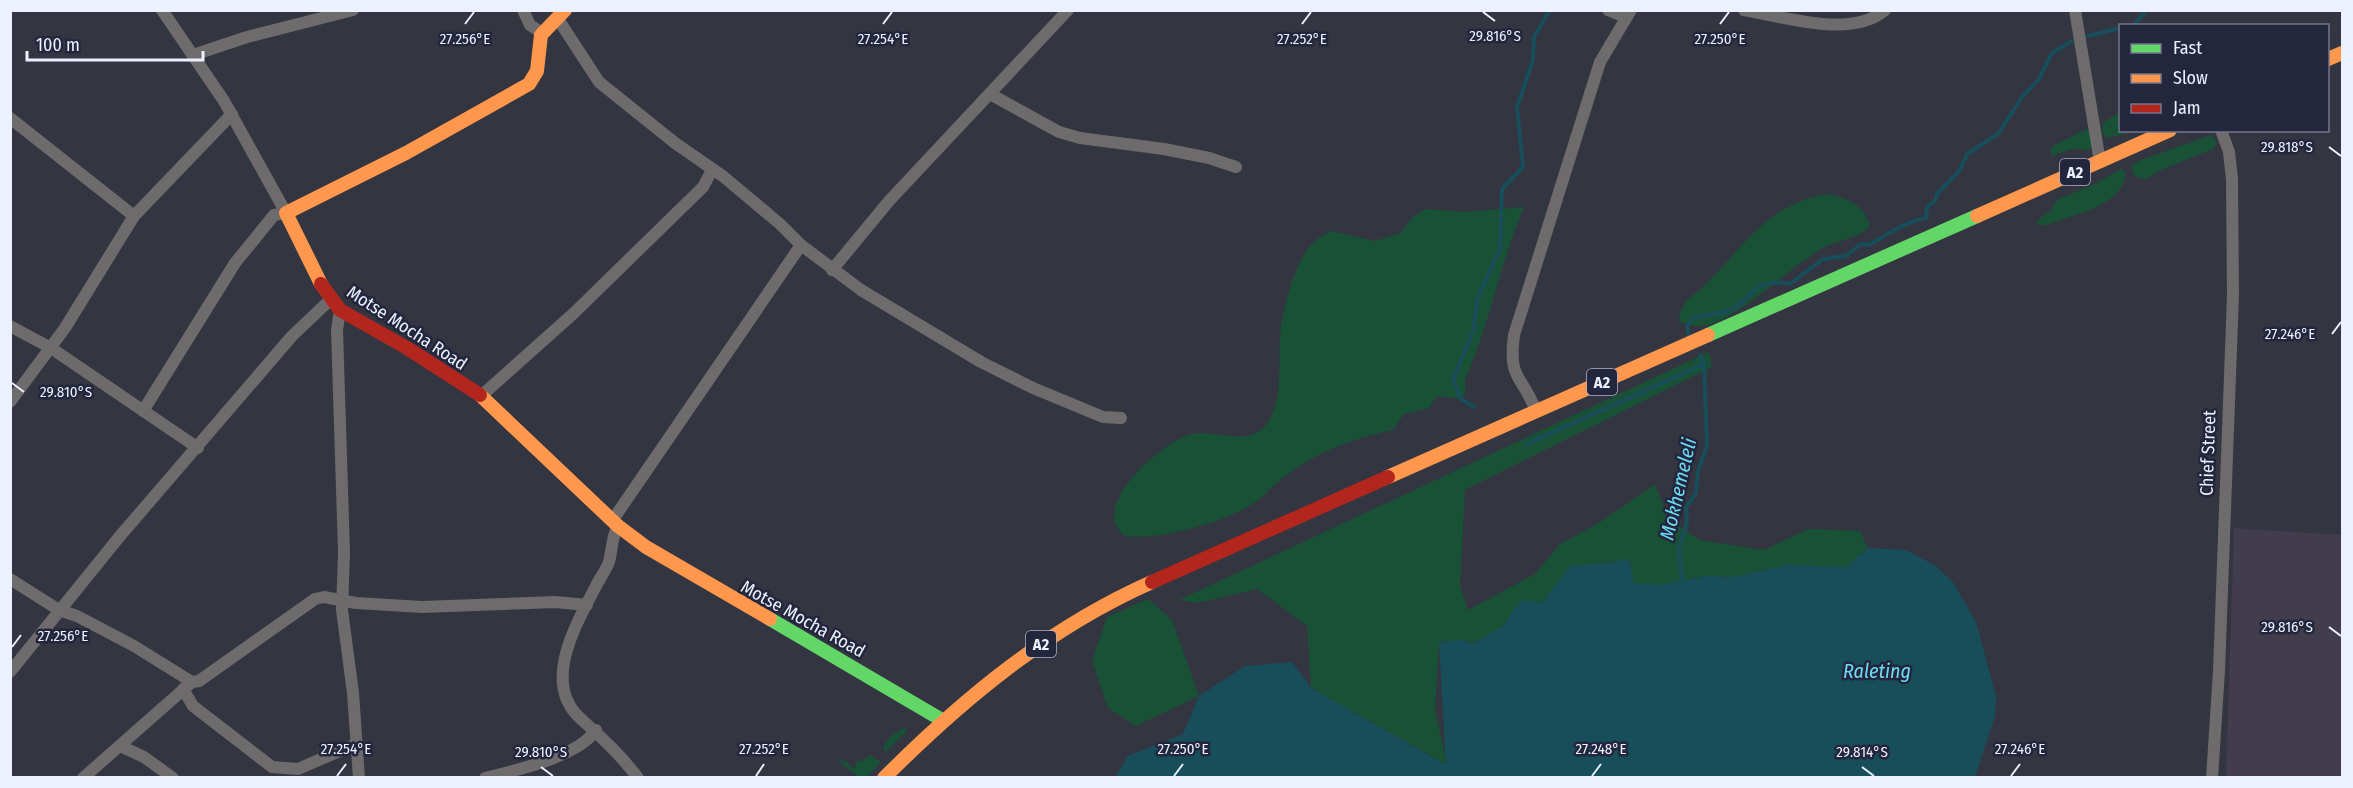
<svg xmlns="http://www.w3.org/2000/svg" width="2353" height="788" viewBox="0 0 2353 788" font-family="'Fira Sans Condensed',sans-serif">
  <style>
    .education { fill: #423d4d }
    .green { fill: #195137 }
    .water { fill: #174e5a }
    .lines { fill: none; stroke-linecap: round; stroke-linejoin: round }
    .stream { stroke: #174e5a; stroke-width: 4 }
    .street { stroke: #6e6b6c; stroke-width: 12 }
    .fast { stroke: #63d668; stroke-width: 14 }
    .slow { stroke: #ff974d; stroke-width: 14 }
    .jam { stroke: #b3261e; stroke-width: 14 }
    .ticks { fill: none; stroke: #edf0ff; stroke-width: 2 }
    .labels { text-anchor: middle; stroke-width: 5; stroke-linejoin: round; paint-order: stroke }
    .shield { fill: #23263c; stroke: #b0b3c4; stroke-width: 1.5 }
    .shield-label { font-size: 16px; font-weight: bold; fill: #edf0ff }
    .street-label { font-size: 18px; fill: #edf0ff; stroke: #23263c }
    .water-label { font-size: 20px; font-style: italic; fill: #6cdcf5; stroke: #23263c }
    .ticks-label { font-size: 15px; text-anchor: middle; fill: #edf0ff; stroke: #23263c; stroke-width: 5; stroke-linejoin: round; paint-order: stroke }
  </style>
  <rect width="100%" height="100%" fill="#333541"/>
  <polygon class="education" points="2234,528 2342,535 2342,777 2226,777"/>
  <g class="green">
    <polygon points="2120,112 2120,130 2137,131 2107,138 2102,131 2103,123"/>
    <polygon points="2087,129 2092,133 2093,145 2089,150 2071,149 2052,156 2050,151 2053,146"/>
    <polygon points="2211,135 2217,142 2213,149 2161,170 2147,179 2135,177 2131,167 2138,161"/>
    <path d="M2121,169L2126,173C2123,207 2073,214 2045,226L2036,223L2042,216L2051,211L2056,200L2095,184Z"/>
    <path d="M1826,194C1847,198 1864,204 1870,226C1858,239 1841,239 1825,247C1795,262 1731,326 1701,326C1694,326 1686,323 1679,322C1681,298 1693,298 1707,283C1746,243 1768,205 1826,194Z"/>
    <path d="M1524,207C1500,263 1490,324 1465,380L1466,391L1461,399L1437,396L1429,408L1404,414L1393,430C1352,438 1313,454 1280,480C1273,486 1267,493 1260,499C1230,521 1161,541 1124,536C1122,533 1118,529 1116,525C1103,494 1166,439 1193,434C1213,430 1248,446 1264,427C1284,403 1278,368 1280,339C1281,313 1295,258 1315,241C1319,237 1326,234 1331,231L1375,241L1400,233L1413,217L1425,209L1466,212Z"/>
    <polygon points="1709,352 1712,367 1465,490 1460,585 1468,610 1535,574 1560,544 1602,521 1655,484 1669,520 1700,540 1764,550 1808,529 1861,531 1867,548 1847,567 1786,565 1735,577 1707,576 1660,585 1634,584 1629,559 1602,564 1570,566 1542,604 1521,600 1502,627 1474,643 1459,640 1439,642 1435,709 1447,765 1311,688 1307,626 1257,589 1198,603 1179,600"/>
    <polygon points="1148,599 1172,620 1199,696 1136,726 1108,708 1092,661 1107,617"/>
    <path d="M905,727L907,732C897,738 894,746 885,752L883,747L891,736Z"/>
    <polygon points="870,755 881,762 867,777 859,777 837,760 845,761 854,769 857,761 861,761"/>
  </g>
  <polygon class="water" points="1867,548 1906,550 1936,566 1953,582 1976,622 1996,696 1995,716 1975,777 1115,777 1128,756 1183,734 1199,696 1245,666 1292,662 1311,688 1446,765 1439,642 1459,640 1474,643 1502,627 1521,600 1542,603 1570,566 1602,564 1629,559 1634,583 1660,585 1707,576 1735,577 1786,565 1847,567"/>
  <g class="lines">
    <g class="stream">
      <polyline points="2133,26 2147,10"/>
      <polyline points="2088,36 2120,28"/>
      <path d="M1689,335L1687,327L1692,319C1703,314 1716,315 1728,311C1755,300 1749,277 1790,284L1823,259L1846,256L1861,244L1869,245C1888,234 1904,222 1926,218L1927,207L1935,201L1937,194L1960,170L1967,154L1998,134L2023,96L2039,79L2052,53L2072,41"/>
      <polyline points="1700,355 1704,364"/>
      <polyline points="1474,407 1461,399 1453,379 1473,331 1478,297 1500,248 1502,189 1523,167 1517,107 1533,60 1534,37 1550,10"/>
      <polyline points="1527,444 1704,364 1707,446 1698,471 1696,493 1686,507 1687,522 1679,549 1682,584"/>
    </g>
    <g class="street">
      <polyline points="523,10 530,25 542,33"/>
      <polyline points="1608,10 1625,17"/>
      <path d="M1744,10C1784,17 1852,39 1885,10"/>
      <polyline points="2075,10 2100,162"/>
      <polyline points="558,19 599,82 675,143 724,177 780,224 801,245 861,290 981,362 1033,388 1103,417 1121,418"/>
      <polyline points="193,55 247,37 353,10"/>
      <polyline points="990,94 1059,132 1080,138 1164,149 1209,158 1236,167"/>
      <polyline points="10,118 134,216"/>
      <polyline points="832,270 889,201 1068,10"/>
      <polyline points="340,310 337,330 344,553 342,610 353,693 359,778"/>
      <polyline points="10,326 51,348 198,448"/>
      <polyline points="481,396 574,313 703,187 712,170"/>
      <polyline points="10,402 65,328 134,216 232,114"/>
      <polyline points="143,411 235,263 274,215 286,213 224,101 162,10"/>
      <path d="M1536,411C1522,374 1508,381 1514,335L1600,62L1631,10"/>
      <polyline points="612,521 801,245"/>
      <path d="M618,526C612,535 612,551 609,562C606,570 600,578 596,586C577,623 541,682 580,718C603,739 619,753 638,778"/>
      <polyline points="10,579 59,610 77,616 134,646 192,682"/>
      <polyline points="10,672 120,536 292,336 331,299"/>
      <polyline points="183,689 193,706 272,767 298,769 356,744"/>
      <polyline points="120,746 144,757 173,778"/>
      <polyline points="83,778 192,682 199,681 315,599 324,597 356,603 422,607 555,602 587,605"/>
      <path d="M485,778C516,770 578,757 596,730"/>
      <polyline points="2212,778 2219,671 2233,295 2232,179 2229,152 2221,130"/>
    </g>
    <g class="fast">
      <polyline points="1708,335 1977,216"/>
      <polyline points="770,619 942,720"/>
    </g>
    <g class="slow">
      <polyline points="2328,59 2342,53"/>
      <polyline points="1977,216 2170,130"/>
      <polyline points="321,284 286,213 406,153 529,84 537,71 541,35 565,10"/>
      <polyline points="480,395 618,526 646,547 770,619"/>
      <polyline points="1388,477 1708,335"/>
      <path d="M884,778C963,699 1048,628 1152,582"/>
    </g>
    <g class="jam">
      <polyline points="321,284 340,310 407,348 480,395"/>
      <polyline points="1152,582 1388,477"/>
    </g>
  </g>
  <path class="ticks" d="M1483,12L1495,21M465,24L474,12M883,24L892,12M1302,24L1311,12M1720,24L1729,12M2329,147L2341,156M2332,334L2341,322M12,383L24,392M2329,627L2341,636M12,647L21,635M541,767L553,776M1862,767L1874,776M337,776L346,764M756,776L764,764M1174,776L1183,764M1592,776L1601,764M2011,776L2020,764"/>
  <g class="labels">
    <g class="shield">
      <rect x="2060" y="159" width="30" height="26" rx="4.5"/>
      <rect x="1587" y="369" width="30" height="26" rx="4.5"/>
      <rect x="1026" y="631" width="30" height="26" rx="4.5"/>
    </g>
    <g class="shield-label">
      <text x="2075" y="178">A2</text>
      <text x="1602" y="388">A2</text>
      <text x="1041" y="650">A2</text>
    </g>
    <g class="street-label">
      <text transform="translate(407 328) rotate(33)" y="6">Motse Mocha Road</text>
      <text transform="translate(2208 453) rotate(-88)" y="6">Chief Street</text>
      <text transform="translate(803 619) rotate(29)" y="6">Motse Mocha Road</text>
    </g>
    <g class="water-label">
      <text transform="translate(1678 489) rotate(-77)" y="7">Mokhemeleli</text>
      <text x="1877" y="678">Raleting</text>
    </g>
  </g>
  <g class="ticks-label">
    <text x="1495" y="41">29.816°S</text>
    <text x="1720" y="44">27.250°E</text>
    <text x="465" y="44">27.256°E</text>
    <text x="883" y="44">27.254°E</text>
    <text x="1302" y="44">27.252°E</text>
    <text x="2287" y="152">29.818°S</text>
    <text x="2290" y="339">27.246°E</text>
    <text x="66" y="397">29.810°S</text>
    <text x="2287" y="632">29.816°S</text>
    <text x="63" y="641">27.256°E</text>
    <text x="346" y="754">27.254°E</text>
    <text x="764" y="754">27.252°E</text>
    <text x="1183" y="754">27.250°E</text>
    <text x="1601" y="754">27.248°E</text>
    <text x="2020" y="754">27.246°E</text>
    <text x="541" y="757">29.810°S</text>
    <text x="1862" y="757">29.814°S</text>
  </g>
  <rect width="2353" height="788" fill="none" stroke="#edf0ff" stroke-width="24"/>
  <rect x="2119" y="24" width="210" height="108" fill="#23263c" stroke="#74778a" stroke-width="1.5"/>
  <rect x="2131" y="44" width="30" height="9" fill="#63d668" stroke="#74778a" stroke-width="1.5"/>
  <text x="2173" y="54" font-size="18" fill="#edf0ff">Fast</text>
  <rect x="2131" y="74" width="30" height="9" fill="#ff974d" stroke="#74778a" stroke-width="1.5"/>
  <text x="2173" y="84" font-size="18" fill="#edf0ff">Slow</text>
  <rect x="2131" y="104" width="30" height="9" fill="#b3261e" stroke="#74778a" stroke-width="1.5"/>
  <text x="2173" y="114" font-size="18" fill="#edf0ff">Jam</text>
  <path d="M27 51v9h176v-9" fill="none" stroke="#edf0ff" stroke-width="3"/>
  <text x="36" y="51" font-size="18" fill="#edf0ff" stroke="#23263c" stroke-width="4.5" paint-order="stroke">100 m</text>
</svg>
